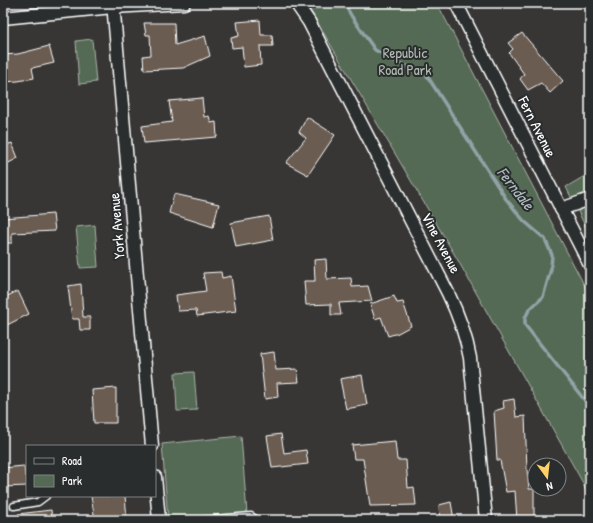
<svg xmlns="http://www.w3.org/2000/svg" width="593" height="523" viewBox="0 0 593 523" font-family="'Patrick Hand',sans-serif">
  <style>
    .green { fill: #556a55; stroke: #aab4aa }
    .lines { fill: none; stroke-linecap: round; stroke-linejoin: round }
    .stream { stroke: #91a3a6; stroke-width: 3.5 }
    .building { fill: #6a5c51; stroke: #fff }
    .service-casing { stroke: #fff; stroke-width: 9 }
    .minor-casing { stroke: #fff; stroke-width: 15 }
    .service { stroke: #2a2d2e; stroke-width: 6 }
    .minor { stroke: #2a2d2e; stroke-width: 12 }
    .labels { text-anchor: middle; stroke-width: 4; stroke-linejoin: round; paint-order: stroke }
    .park-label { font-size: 15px; fill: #b2bcb2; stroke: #2a2d2e }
    .street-label { font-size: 15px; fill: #fff; stroke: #2a2d2e }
    .water-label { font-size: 16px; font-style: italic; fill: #adbabc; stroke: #2a2d2e }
  </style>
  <rect width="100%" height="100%" fill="#373635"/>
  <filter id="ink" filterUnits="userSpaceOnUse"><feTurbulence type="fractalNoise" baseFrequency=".025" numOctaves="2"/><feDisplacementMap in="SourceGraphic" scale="8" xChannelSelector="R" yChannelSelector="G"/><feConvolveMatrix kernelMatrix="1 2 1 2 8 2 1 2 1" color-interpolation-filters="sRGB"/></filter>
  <g filter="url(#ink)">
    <g class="green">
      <polygon points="306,3 437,3 590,296 590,505 583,483 456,257"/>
      <polygon points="92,39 96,82 79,84 76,41"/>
      <polygon points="590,173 590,236 566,187"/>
      <polygon points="95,225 98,267 80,268 76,227"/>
      <polygon points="194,372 197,410 177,411 175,373"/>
      <polygon points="241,436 247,514 187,520 168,520 162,444"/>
    </g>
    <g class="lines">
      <polyline class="stream" points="344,3 352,17 375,50 403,65 426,74 506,199 524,221 545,239 552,255 551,269 543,297 529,310 525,318 525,325 590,407"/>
    </g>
    <g class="building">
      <polygon points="260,20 261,35 272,35 273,46 260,46 261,65 244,67 242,47 232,48 231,38 239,36 237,22"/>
      <polygon points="144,23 174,23 175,45 205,36 210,56 183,68 144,70 143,56 151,55 150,35 146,35"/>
      <polygon points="522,33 563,81 550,93 541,83 528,90 520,79 524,74 509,53 513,49 508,43"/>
      <polygon points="49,46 54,63 32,68 34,78 18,81 3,82 3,55 18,54"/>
      <polygon points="202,98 204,117 209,116 211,123 216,122 217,137 144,143 142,126 172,122 169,101"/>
      <polygon points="307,117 335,135 308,175 286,163 306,138 299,132"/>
      <polygon points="12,143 18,158 3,166 3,146"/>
      <polygon points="174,194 219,204 213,227 169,213"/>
      <polygon points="53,214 55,231 12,233 12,243 3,243 3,218"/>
      <polygon points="269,216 273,240 236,247 231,223"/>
      <polygon points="326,259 327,279 351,278 352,287 368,286 372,301 339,303 341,315 331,315 331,304 306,305 304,281 315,281 314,260"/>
      <polygon points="221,272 222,278 231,276 236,311 197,316 196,310 178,311 176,295 206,291 203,273"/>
      <polygon points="81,284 83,317 90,317 90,330 80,330 79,319 72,319 68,286"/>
      <polygon points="18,291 29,314 7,325 3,317 3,298"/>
      <polygon points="394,296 397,303 403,302 411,326 398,333 388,336 381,317 375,319 370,304"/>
      <polygon points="274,352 276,370 297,369 299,382 277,383 278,397 265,399 260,354"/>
      <polygon points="362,375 367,405 346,409 340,379"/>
      <polygon points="116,388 116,423 94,423 92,390"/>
      <polygon points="514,399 516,417 525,416 527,470 529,489 534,489 534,520 517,520 515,491 506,492 500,460 497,460 494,411 504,408 503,401"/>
      <polygon points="281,434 284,453 306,450 308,464 272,468 267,436"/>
      <polygon points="395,441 397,460 406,460 408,488 414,487 416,505 370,506 363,459 354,459 352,445"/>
      <polygon points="24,466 25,476 27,476 27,486 3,487 3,468"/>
      <polygon points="91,496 125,496 127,519 95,520"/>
      <polygon points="451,502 454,520 440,520 439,505"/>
      <polygon points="51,510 52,520 19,520 18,514"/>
    </g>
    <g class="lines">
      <defs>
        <g id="service">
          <polyline points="14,506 38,502 46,496"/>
          <polyline points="204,520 251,516 257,520"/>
        </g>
        <g id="minor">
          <polyline points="113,3 152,446"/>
          <path d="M296,3L309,22L448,293C458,314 466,335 470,358L486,520"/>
          <polyline points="456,3 590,265"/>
          <polyline points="3,18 113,7 184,3"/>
          <polyline points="561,209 590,199"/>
          <polyline points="155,477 159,520"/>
        </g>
      </defs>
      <use href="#service" class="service-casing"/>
      <use href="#minor" class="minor-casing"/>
      <use href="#service" class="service"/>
      <use href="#minor" class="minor"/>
    </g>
  </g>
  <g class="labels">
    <g class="park-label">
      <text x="405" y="58">Republic<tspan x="405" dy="17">Road Park</tspan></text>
    </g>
    <g class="street-label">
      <text transform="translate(537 127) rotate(63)" y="5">Fern Avenue</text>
      <text transform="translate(117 226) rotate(-95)" y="5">York Avenue</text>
      <text transform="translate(441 243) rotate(62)" y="5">Vine Avenue</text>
    </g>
    <g class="water-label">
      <text transform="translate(516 188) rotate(52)" y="6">Ferndale</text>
    </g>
  </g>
  <rect width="593" height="523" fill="none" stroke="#2a2d2e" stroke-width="16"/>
  <rect x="8" y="8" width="577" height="507" fill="none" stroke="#fff" stroke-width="1.5" filter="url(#ink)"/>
  <rect x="26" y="445" width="130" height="52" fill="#2a2d2e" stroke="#7f8182"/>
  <rect x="34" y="458" width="20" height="6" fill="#2a2d2e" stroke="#7f8182"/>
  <text x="62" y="465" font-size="12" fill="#ffffff">Road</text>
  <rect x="34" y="475" width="20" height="12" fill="#556a55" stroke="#7f8182"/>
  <text x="62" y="485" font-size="12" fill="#ffffff">Park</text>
  <g transform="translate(547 477) rotate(165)"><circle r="19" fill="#2a2d2e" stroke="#7f8182"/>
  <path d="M0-3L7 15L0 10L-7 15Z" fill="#ffd166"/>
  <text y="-6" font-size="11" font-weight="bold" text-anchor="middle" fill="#ffffff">N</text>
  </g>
</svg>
